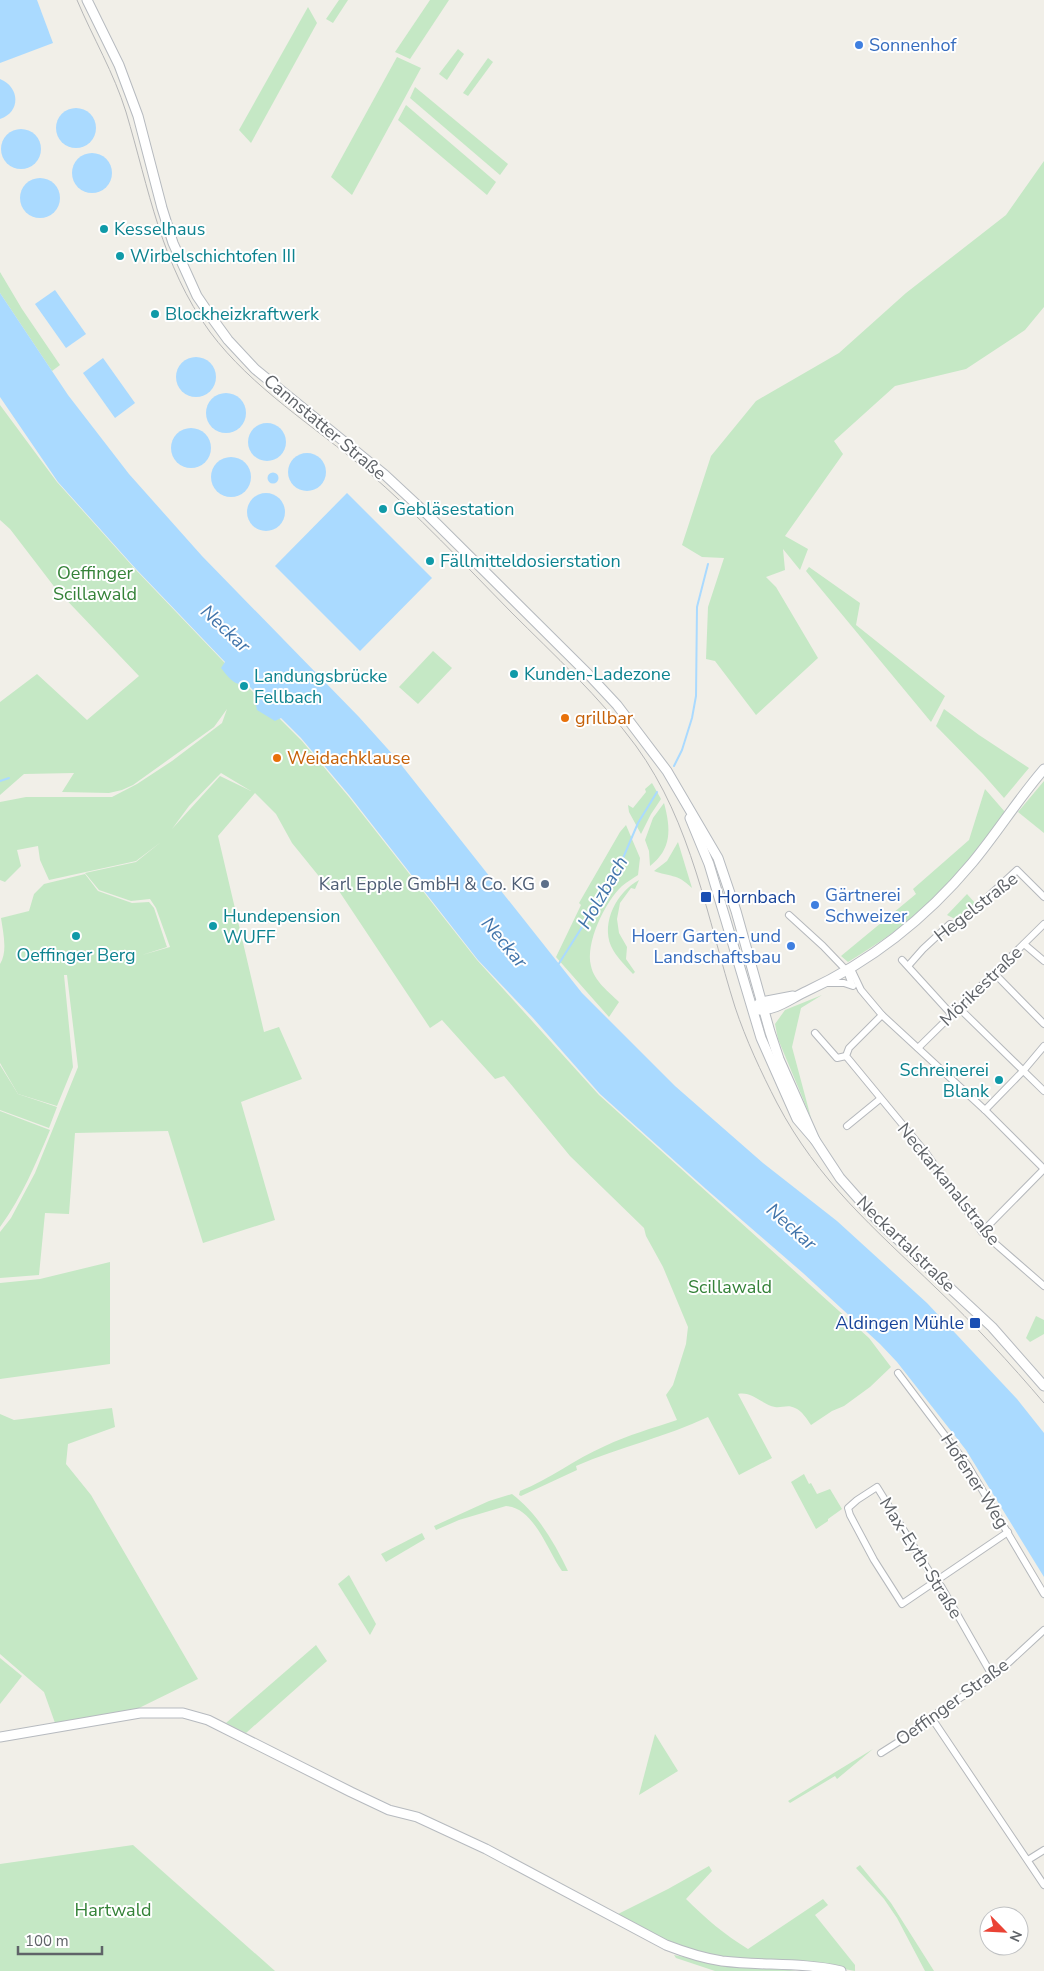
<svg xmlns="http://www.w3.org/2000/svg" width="1044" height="1971" viewBox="0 0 1044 1971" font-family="'Nunito Sans',sans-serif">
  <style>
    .green { fill: #c5e8c5; fill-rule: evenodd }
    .water { fill: #aadaff }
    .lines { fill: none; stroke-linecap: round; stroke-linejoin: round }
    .stream { stroke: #aadaff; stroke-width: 2 }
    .street-casing { stroke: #b5b8bc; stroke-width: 8 }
    .secondary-casing { stroke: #b6babf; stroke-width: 11 }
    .street { stroke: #fff; stroke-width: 6 }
    .secondary { stroke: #fff; stroke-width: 9 }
    .tram { stroke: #b6b7b8; stroke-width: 1 }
    .shop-dot { fill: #3f7fe0; stroke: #fff; stroke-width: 2 }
    .culture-dot { fill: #0f9aa8; stroke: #fff; stroke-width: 2 }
    .food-dot { fill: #e8710a; stroke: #fff; stroke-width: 2 }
    .service-dot { fill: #5c6f8a; stroke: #fff; stroke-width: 2 }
    .transit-dot { fill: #1a4fb4; stroke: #fff; stroke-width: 2 }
    .labels { text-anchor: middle; stroke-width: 4; stroke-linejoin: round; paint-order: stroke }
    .shop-label { font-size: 18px; fill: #366cbe; stroke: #fff; text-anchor: start }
    .culture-label { font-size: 18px; fill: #0d838f; stroke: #fff; text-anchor: start }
    .street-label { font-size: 18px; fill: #5f6368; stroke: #fff }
    .park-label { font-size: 18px; fill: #348238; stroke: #fff }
    .food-label { font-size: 18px; fill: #c56008; stroke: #fff; text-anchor: start }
    .service-label { font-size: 18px; fill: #4e5e75; stroke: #fff; text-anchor: end }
    .transit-label { font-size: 18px; fill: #164399; stroke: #fff; text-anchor: start }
    .water-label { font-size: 19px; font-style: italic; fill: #4174aa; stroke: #fff }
  </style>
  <rect width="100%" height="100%" fill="#f1efe8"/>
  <g class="green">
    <polygon points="339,0 348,0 333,23 326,19"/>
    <polygon points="430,0 449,0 410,59 395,52"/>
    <polygon points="308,7 317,23 251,143 239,130"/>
    <polygon points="458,49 464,54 447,80 439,74"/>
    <polygon points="397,57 421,68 352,195 331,177"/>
    <polygon points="488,58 493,62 468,96 463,93"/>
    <polygon points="415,87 508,164 500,175 410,98"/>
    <polygon points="406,105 496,182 487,195 398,120"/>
    <polygon points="1044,161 1044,307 1025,330 966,369 895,386 834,441 843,454 785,536 808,549 800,570 783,549 785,570 766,577 776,587 818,658 756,715 715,661 706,659 708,607 724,558 702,557 682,545 711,456 756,401 839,353 906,293 1006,215"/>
    <polygon points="0,272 22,309 60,365 52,371 0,293"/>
    <path d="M0,405L57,482L135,569L243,682L302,741L349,797L477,960L599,1095L869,1338L891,1367L870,1387L844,1406L832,1411L811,1425C807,1419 802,1411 795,1408C788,1404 782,1408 775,1407C763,1405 752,1391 738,1394L772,1458L739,1475L708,1417C666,1437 619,1447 576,1466L577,1470L521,1496L519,1495L520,1491C550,1479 575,1459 605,1446C628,1435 653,1428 677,1420L666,1395L673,1385L686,1344L688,1327L663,1267L646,1236L644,1228L570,1156L504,1076L495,1079L442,1020L430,1028L337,888L326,885L292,843L276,814L255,793L218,836L264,1032L279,1027L302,1079L241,1102L275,1220L203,1243L168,1131L75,1133L69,1214L45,1213L39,1275L0,1278V1232L11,1218L35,1173L78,1067L67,975H64L73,1067L57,1106L18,1094L0,1063V964C8,952 3,932 1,918L29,911L34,894L44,884L85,874L98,891L132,903L149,902L154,908L167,947L142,955L170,947L156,908L150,899L131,901L99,890L85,873L136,862L141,875L136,862L161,842L136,861L49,880L40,860L38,846L17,850L21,866L5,882L0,880V802L26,797H112L137,784L172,761L222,723L227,709L214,727L133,785L122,790L109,793L62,792L74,773L24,774L0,795V702L37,674L87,720L139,676L56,589L10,529L0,520ZM221,773L251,791L220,776L172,829L189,806Z"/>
    <polygon points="809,567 860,603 856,625 945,696 931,722 806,571"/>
    <polygon points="433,651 452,668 418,704 399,687"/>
    <polygon points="944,709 979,735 1029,768 1004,798 983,774 936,726"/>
    <polygon points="1044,781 1044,833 1018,812"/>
    <polygon points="652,783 661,799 651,814 641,834 629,812 628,805 633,808 646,792 645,789"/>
    <path d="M985,789L1005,812C981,846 956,881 923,909C900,929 874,946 848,962L841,956L916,894L913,889L969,840Z"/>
    <path d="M664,803C671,829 672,849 650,866L649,851L645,840L653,818Z"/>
    <path d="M626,825L640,858L638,875C633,878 627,882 622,886C605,902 585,943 591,966C594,981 609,992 619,1002L609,1017L556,957L581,905L579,903L620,832Z"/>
    <path d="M678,842L692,888C677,873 669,877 654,871L667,861Z"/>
    <path d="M639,880L635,889L631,888L620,903L617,919L619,933L627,947L626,959L635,972L633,974C625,965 616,957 611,946C601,922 617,892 639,880Z"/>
    <polygon points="967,894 975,903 957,920 947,915"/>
    <polygon points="822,995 801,1008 792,1047 811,1118 778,1039 775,1024 785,1010"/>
    <polygon points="0,1065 18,1094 57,1107 49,1128 0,1110"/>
    <path d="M0,1111L50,1130C36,1163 22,1197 0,1227Z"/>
    <polygon points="110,1262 110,1364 0,1379 0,1283 40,1279"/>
    <polygon points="1036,1316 1044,1320 1044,1334 1030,1342 1026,1338"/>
    <polygon points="112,1408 115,1427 68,1444 66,1464 91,1495 198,1679 137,1709 55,1723 44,1692 0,1654 0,1414 14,1420"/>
    <polygon points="804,1474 809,1484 811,1483 817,1494 830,1489 842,1509 828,1519 828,1521 816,1529 791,1482"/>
    <path d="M512,1494C538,1514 554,1542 568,1571H562C548,1552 534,1507 506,1506L459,1520L436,1530L434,1526L489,1501Z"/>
    <polygon points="422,1533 425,1539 386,1562 381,1554"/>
    <polygon points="349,1575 376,1624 370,1635 338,1584"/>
    <polygon points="316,1645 327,1661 246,1733 226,1723"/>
    <polygon points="0,1658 22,1676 0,1704"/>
    <polygon points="655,1734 678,1771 639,1795"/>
    <polygon points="873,1749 837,1779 835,1776 790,1803 788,1801"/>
    <polygon points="133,1845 275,1971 0,1971 0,1864"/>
    <polygon points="860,1865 891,1903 934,1971 925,1971 897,1918 884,1899 856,1868"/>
    <path d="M709,1866L712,1871L686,1899C705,1918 725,1935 748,1949L823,1899L828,1905L815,1915L855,1965V1971L802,1961L735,1959L691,1952L671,1944L616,1915L668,1889Z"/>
    <polygon points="674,1955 742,1968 775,1968 797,1971 715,1971 676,1958"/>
  </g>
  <g class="water">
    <polygon points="0,0 37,0 53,43 0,63"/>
    <path d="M0,79C20,87 21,112 0,119Z"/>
    <circle cx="76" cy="128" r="20"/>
    <circle cx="21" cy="149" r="20"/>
    <circle cx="92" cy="173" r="20"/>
    <circle cx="40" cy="198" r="20"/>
    <polygon points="55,290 86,334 66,348 35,304"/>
    <path d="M0,293L68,395L129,474L202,556L359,717L395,757L582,993L675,1086L763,1163L837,1221L927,1303L1017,1399L1044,1433V1577L966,1450L897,1362L880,1344L803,1273L706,1189L600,1094L533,1018L478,960L349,795L301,738L281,718L275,721L257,710L256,705L261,698L244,681L239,684C232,683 225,673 221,668L225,662L136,569L58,482L0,397Z"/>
    <circle cx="196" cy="377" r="20"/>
    <polygon points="103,358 135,403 115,418 83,373"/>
    <circle cx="226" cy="413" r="20"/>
    <circle cx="267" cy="442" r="19"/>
    <circle cx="191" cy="448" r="20"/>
    <circle cx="307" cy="472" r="19"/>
    <circle cx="231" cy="477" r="20"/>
    <circle cx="273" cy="478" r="5.5"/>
    <circle cx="266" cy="512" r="19"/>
    <polygon points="347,493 432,578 360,651 275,566"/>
  </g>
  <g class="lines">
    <g class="stream">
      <polyline points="674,766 682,750 692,718 696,696 697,607 708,564"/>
      <polyline points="0,781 9,778"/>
      <polyline points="558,965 596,905 606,884 623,858 638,823 657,792"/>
    </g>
    <defs>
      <g id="street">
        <polyline points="789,915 823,946 847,971 852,985"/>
        <polyline points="1024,944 1044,961"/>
        <polyline points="902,960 952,1015"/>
        <polyline points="908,966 923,949 950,924 956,926 1017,870 1044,897"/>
        <polyline points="851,969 861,990 882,1015 985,1110 1044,1169"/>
        <polyline points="994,973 1044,1024"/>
        <polyline points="826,983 844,983 853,986"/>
        <polyline points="959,1008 1044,1091"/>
        <polyline points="882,1015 849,1048 846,1056 926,1153 982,1232 1044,1286"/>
        <polyline points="815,1033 837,1058 846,1056"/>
        <polyline points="918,1048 1044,924"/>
        <polyline points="985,1110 1023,1071 1044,1046"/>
        <polyline points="847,1126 880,1099"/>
        <polyline points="982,1232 1044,1169"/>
        <polyline points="898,1373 968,1466 1044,1594"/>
        <path d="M993,1677L941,1586L934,1579L877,1487L857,1500L848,1508L850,1515L874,1560L902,1604C937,1580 973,1556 1008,1532"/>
        <polyline points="933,1720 1044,1885"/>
        <polyline points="881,1753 933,1720 936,1714 943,1709 993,1677 1044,1630"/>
        <polyline points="1028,1860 1044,1850"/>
      </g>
      <g id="secondary">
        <polyline points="87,0 119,65 138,116 162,208 173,243 197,296 212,318 228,340 255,369 385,475 429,516 589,675 617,705 667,771 718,858 736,911 770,1032 779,1059 815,1140"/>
        <polyline points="690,818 709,864 761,1038 797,1119 815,1140 840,1178 879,1222 992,1327 1044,1386"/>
        <polyline points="756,1006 761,1002 793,996"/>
        <path d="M758,1010C776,1011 791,998 807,991C872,961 926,918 972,863C997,833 1018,799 1044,769"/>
        <path d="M0,1737L140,1713H183L208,1720L351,1792L389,1810L417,1817L486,1849L666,1945C684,1952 702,1958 722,1961C762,1966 802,1962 841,1971"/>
      </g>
    </defs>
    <use href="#street" class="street-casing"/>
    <use href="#secondary" class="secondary-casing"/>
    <use href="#street" class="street"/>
    <use href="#secondary" class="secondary"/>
    <path class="tram" d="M77,0C93,38 114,73 126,112C149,189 161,265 210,332C252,388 314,426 367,471C418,515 464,564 511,612C554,655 600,697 636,746C692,823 707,918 735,1007C746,1040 761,1072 777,1103C818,1181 874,1228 936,1288C974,1324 1010,1363 1044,1403"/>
  </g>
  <g class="shop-dot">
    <circle cx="859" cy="45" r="5"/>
    <circle cx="815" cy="905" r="5"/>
    <circle cx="791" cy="946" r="5"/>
  </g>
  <g class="culture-dot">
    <circle cx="104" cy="229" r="5"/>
    <circle cx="120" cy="256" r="5"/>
    <circle cx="155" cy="314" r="5"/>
    <circle cx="383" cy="509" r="5"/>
    <circle cx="430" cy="561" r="5"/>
    <circle cx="514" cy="674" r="5"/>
    <circle cx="244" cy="686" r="5"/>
    <circle cx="213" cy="926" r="5"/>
    <circle cx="76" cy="936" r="5"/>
    <circle cx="999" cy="1080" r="5"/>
  </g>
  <g class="food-dot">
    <circle cx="565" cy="718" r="5"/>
    <circle cx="277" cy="758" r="5"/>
  </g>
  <circle class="service-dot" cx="545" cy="884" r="5"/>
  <g class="transit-dot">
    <rect x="700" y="891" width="12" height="12" rx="2.5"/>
    <rect x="969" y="1317" width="12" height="12" rx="2.5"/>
  </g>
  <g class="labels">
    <g class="shop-label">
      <text x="869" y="51">Sonnenhof</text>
      <text x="825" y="901">Gärtnerei<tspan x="825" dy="21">Schweizer</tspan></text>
      <text x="781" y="942" text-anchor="end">Hoerr Garten- und<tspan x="781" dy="21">Landschaftsbau</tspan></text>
    </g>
    <g class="culture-label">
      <text x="114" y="235">Kesselhaus</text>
      <text x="130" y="262">Wirbelschichtofen III</text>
      <text x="165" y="320">Blockheizkraftwerk</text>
      <text x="393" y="515">Gebläsestation</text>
      <text x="440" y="567">Fällmitteldosierstation</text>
      <text x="524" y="680">Kunden-Ladezone</text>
      <text x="254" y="682">Landungsbrücke<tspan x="254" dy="21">Fellbach</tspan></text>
      <text x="223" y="922">Hundepension<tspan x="223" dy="21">WUFF</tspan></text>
      <text x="76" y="961" text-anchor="middle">Oeffinger Berg</text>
      <text x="989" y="1076" text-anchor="end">Schreinerei<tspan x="989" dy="21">Blank</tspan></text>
    </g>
    <g class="street-label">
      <text transform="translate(325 427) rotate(40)" y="6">Cannstatter Straße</text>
      <text transform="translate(976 907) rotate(-38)" y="6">Hegelstraße</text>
      <text transform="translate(981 986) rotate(-44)" y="6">Mörikestraße</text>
      <text transform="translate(949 1184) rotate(51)" y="6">Neckarkanalstraße</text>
      <text transform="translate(906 1244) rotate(44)" y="6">Neckartalstraße</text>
      <text transform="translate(975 1481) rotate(57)" y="6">Hofener Weg</text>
      <text transform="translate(921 1558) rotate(58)" y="6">Max-Eyth-Straße</text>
      <text transform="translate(952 1702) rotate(-36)" y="6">Oeffinger Straße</text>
    </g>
    <g class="park-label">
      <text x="95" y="579">Oeffinger<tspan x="95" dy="21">Scillawald</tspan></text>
      <text x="730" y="1293">Scillawald</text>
      <text x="113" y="1916">Hartwald</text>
    </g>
    <g class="food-label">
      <text x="575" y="724">grillbar</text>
      <text x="287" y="764">Weidachklause</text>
    </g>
    <g class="service-label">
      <text x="535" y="890">Karl Epple GmbH &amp; Co. KG</text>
    </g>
    <g class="transit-label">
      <text x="717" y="903">Hornbach</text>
      <text x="964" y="1329" text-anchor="end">Aldingen Mühle</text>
    </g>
    <g class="water-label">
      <text transform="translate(226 628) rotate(43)" y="7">Neckar</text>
      <text transform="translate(602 892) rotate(-60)" y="7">Holzbach</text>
      <text transform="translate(505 942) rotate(50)" y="7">Neckar</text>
      <text transform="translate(792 1226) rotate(42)" y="7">Neckar</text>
    </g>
  </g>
  <g transform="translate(1004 1931) rotate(114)"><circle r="24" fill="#ffffff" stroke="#bfc1c3"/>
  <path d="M0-4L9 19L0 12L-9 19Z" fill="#ea4335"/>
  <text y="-8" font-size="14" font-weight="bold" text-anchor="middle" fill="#5f6368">N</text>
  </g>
  <path d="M18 1946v8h84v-8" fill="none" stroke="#5f6368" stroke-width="2.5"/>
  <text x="25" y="1946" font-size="15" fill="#5f6368" stroke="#ffffff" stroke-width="4" paint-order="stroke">100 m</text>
</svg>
